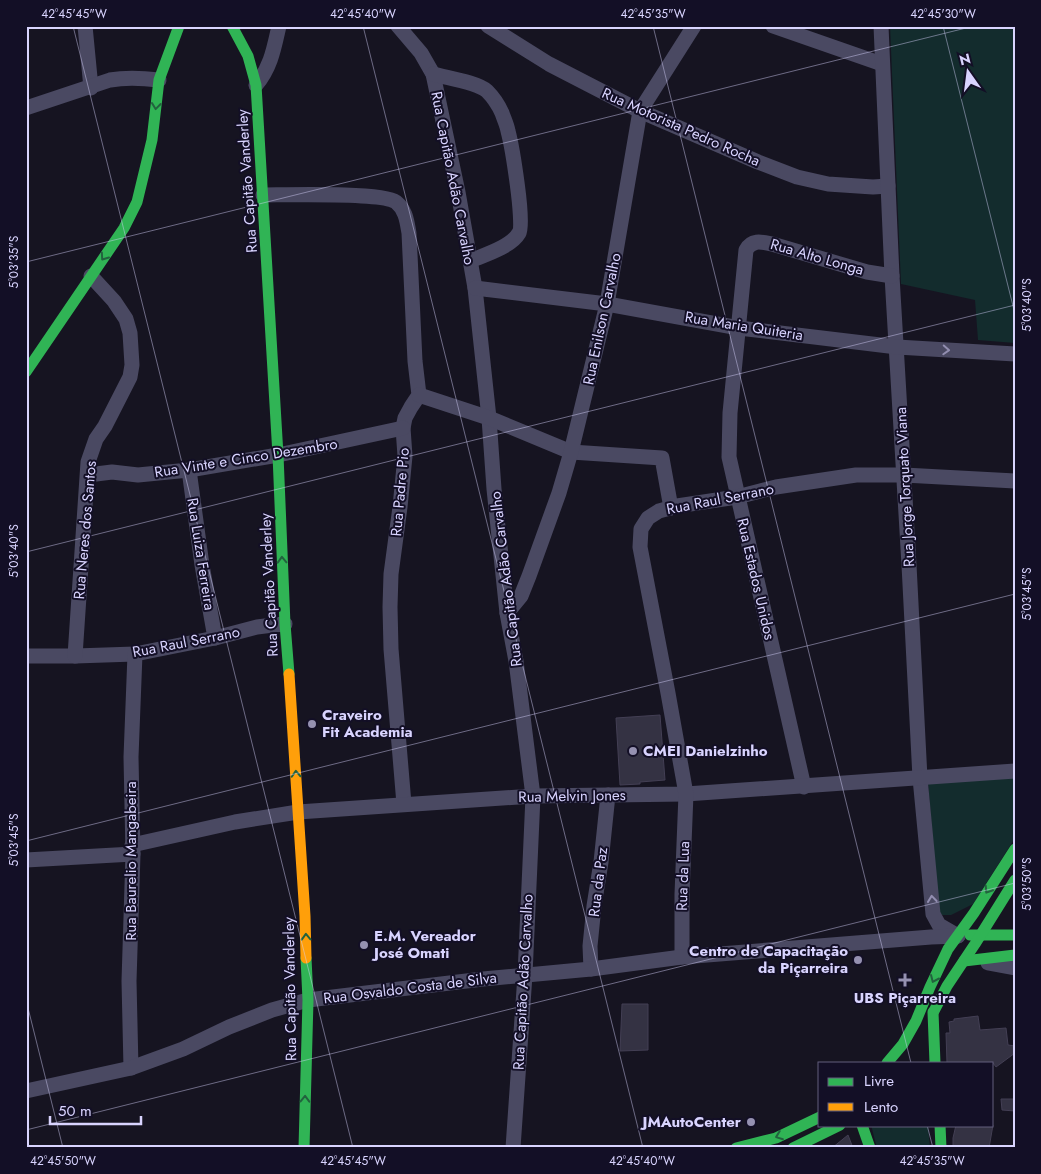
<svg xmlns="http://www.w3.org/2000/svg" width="1041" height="1174" viewBox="0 0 1041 1174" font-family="Jost,sans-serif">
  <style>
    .green { fill: #132c2d }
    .building { fill: #343243; stroke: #433f54 }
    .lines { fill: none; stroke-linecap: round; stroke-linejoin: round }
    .street { stroke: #4a4962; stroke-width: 15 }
    .fast { stroke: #30b455; stroke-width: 11 }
    .slow { stroke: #ff9f0a; stroke-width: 11 }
    .oneway { stroke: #22623e }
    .oneway2 { stroke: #928eb0 }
    .ticks { fill: none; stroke: #d9d4ff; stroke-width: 1; stroke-opacity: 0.45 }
    .poi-dot { fill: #9591b1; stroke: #130f26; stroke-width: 2 }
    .labels { text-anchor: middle; stroke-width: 4; stroke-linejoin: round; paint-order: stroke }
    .street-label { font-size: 15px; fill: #d9d4ff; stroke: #130f26 }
    .poi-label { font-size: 15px; font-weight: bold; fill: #d9d4ff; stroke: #130f26; text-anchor: start }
    .neatline { fill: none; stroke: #d9d4ff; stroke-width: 2 }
    .ticks-label { font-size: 12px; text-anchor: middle; fill: #d9d4ff }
  </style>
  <rect width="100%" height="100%" fill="#161421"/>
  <g class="green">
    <polygon points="890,26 1015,26 1015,343 978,340 975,300 901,284"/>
    <polygon points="1015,777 1015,838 973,904 951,915 942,915 939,911 928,783"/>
    <polygon points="871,1125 928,1125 930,1148 877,1148"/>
  </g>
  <g class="building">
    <polygon points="660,715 665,780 640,782 640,784 620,785 616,718"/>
    <polygon points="622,1004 648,1004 648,1050 620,1051"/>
    <polygon points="978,1016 980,1030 1006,1028 1008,1045 1015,1046 1015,1053 996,1067 993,1063 947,1063 946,1033 950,1033 949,1022 954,1021 954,1019"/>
    <polygon points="1001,1099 1015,1099 1015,1111 1002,1110"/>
    <polygon points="956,1125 993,1125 989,1148 953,1148 953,1138"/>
    <polygon points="848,1135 853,1148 832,1148"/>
  </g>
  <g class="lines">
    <g class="street">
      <polyline points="85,26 91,88"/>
      <polyline points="398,26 421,53 433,74 458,192 475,288 489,418 494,489 507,613 516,661 533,796 525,975 513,1148"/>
      <polyline points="488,26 549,64 640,111 758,162 797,177 828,184 873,187 888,186"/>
      <polyline points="773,26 882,64"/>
      <polyline points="881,26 892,276 909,565 920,778 933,914 939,925 958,936"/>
      <path d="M433,74C447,78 477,82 487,91C494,98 498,104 502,113C504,119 507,125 508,131C512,146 525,224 519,233C511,247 484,255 470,261"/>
      <path d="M256,85C271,67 274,48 279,26"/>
      <path d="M26,108L110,80C127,77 142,78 159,80"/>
      <path d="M263,195C285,195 382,192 396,202C406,210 407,222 409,233L415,361L419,395L411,407L405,418L403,428L405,456L400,507L391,574L390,607L391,649L404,804"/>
      <polyline points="475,288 607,304 739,328 897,347 1015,354"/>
      <polyline points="419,395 489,418 571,452 662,458 671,508"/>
      <polyline points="189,470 202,565 215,638"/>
      <polyline points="88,475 112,472 138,475 189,470 278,455 403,428"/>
      <polyline points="507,613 521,596 529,576 559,493 571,452 607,304 640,111 694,26"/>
      <polyline points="26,656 75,656 135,654 215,638 257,627 273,625 285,624"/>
      <polyline points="75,656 88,462 96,439 105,426 130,377 132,365 130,333 126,319 114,301 91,276"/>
      <path d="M804,787L729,457L730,413L746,250C752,239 762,242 772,244L867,272L892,276"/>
      <polyline points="132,845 235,822 298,812 533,796 686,794 1015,771"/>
      <polyline points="26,860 133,854"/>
      <polyline points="682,957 682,894 686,794 668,693 640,547 641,529 648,518 659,511 677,506 737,497 776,487 856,475 904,475 1015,481"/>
      <polyline points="988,963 1015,968"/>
      <polyline points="591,969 590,946 594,906 601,862 608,795"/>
      <polyline points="131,1068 129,981 133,854 131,757 135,654"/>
      <polyline points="26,1091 131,1068 183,1049 229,1027 272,1010 308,1000 483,979 591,969 682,957 931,937 958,936"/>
    </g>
    <g class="fast">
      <polyline points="232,26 248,56 256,85 278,455 285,624 289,674"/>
      <polyline points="26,372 124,228 137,202 152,140 159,80 179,26"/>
      <polyline points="970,935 1015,935"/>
      <polyline points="964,961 1015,955"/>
      <polyline points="934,1011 947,986 975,944 1015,880"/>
      <polyline points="933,1012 935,1063"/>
      <polyline points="887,1063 903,1044 916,1021 930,987 948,949 974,913 1015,849"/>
      <polyline points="862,1125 870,1148"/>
      <polyline points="940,1125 941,1148"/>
      <polyline points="304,1148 308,1000 306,958"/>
      <polyline points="736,1148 776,1138 820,1117"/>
      <polyline points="793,1148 840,1125"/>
    </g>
    <polyline class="slow" points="289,674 305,916 306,958"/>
  </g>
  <defs><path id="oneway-chevron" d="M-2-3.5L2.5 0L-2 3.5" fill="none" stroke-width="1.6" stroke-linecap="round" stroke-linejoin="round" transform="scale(1.25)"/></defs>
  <g class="oneway">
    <use href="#oneway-chevron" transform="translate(156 106) rotate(97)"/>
    <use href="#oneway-chevron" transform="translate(104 257) rotate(125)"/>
    <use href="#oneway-chevron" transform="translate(282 560) rotate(-92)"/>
    <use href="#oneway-chevron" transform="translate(296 774) rotate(-93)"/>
    <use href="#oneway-chevron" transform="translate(988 890) rotate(123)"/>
    <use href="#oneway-chevron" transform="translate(306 937) rotate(-92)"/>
    <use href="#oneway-chevron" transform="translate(934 979) rotate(114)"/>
    <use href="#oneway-chevron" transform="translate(305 1099) rotate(-89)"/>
    <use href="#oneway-chevron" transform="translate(779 1136) rotate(159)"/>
  </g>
  <g class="oneway2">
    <use href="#oneway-chevron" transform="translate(946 350) rotate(3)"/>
    <use href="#oneway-chevron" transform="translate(932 899) rotate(-96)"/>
  </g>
  <path class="ticks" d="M73,26L353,1148M363,26L643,1148M653,26L911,1063M943,26L1015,314M26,262L974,26M26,552L1015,305M26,841L1015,594M26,1000L63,1148M927,1125L933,1148M26,1130L1015,883"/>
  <g class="poi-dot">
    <circle cx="312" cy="724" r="5"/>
    <circle cx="633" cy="751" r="5"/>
    <circle cx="364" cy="945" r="5"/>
    <circle cx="858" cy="960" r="5"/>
    <path d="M902.5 972.5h5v5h5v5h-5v5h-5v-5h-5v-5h5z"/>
    <circle cx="751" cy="1122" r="5"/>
  </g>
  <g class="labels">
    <g class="street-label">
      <text transform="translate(681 127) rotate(24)" y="5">Rua Motorista Pedro Rocha</text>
      <text transform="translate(453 178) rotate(79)" y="5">Rua Capitão Adão Carvalho</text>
      <text transform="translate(247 181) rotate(-94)" y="5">Rua Capitão Vanderley</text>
      <text transform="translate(817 257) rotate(16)" y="5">Rua Alto Longa</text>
      <text transform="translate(602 319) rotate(-78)" y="5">Rua Enilson Carvalho</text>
      <text transform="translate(744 326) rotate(9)" y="5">Rua Maria Quiteria</text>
      <text transform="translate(246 458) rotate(-9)" y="5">Rua Vinte e Cinco Dezembro</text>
      <text transform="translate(905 487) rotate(-93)" y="5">Rua Jorge Torquato Viana</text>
      <text transform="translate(400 492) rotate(-85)" y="5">Rua Padre Pio</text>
      <text transform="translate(720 499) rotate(-11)" y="5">Rua Raul Serrano</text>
      <text transform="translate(85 530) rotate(-85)" y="5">Rua Neres dos Santos</text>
      <text transform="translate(201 554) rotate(81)" y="5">Rua Luiza Ferreira</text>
      <text transform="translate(506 579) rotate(-97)" y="5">Rua Capitão Adão Carvalho</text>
      <text transform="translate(756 579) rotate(77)" y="5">Rua Estados Unidos</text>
      <text transform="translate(269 585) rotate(-93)" y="5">Rua Capitão Vanderley</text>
      <text transform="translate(186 642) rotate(-11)" y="5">Rua Raul Serrano</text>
      <text transform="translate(572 796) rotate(-1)" y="5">Rua Melvin Jones</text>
      <text transform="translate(131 861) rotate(-90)" y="5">Rua Baurelio Mangabeira</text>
      <text transform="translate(683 876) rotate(-88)" y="5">Rua da Lua</text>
      <text transform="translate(598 882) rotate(-83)" y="5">Rua da Paz</text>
      <text transform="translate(523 982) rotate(-87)" y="5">Rua Capitão Adão Carvalho</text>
      <text transform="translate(410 988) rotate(-7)" y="5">Rua Osvaldo Costa de Silva</text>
      <text transform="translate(290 989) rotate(-91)" y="5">Rua Capitão Vanderley</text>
    </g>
    <g class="poi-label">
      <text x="322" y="720">Craveiro<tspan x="322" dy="17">Fit Academia</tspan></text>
      <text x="643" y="756">CMEI Danielzinho</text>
      <text x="374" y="941">E.M. Vereador<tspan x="374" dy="17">José Omati</tspan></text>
      <text x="848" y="956" text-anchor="end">Centro de Capacitação<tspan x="848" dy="17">da Piçarreira</tspan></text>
      <text x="905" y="1003" text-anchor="middle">UBS Piçarreira</text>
      <text x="741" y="1127" text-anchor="end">JMAutoCenter</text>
    </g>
  </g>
  <rect width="1041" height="1174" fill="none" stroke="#130f26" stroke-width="55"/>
  <rect x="818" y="1062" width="175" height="65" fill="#130f26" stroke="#625e7d"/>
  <rect x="828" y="1078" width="25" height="8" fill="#30b455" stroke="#625e7d"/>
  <text x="864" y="1086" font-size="15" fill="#d9d4ff">Livre</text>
  <rect x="828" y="1103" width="25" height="8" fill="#ff9f0a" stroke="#625e7d"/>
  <text x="864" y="1112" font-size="15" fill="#d9d4ff">Lento</text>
  <g transform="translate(968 72) rotate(346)" stroke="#130f26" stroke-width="4" paint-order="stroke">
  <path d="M0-4L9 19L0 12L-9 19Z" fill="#d9d4ff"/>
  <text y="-8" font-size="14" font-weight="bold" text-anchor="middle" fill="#d9d4ff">N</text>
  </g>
  <path d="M50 1116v8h91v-8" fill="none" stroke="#d9d4ff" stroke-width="2.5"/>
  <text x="58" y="1116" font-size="15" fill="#d9d4ff" stroke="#130f26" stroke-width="4" paint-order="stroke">50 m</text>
  <rect x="28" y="28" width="986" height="1118" class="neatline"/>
  <g class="ticks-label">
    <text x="74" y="18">42°45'45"W</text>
    <text x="363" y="18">42°45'40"W</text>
    <text x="653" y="18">42°45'35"W</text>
    <text x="943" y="18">42°45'30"W</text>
    <text transform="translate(14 262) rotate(-90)" y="4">5°03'35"S</text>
    <text transform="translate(1027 305) rotate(-90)" y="4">5°03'40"S</text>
    <text transform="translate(14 551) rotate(-90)" y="4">5°03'40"S</text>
    <text transform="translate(1027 594) rotate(-90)" y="4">5°03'45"S</text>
    <text transform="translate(14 840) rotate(-90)" y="4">5°03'45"S</text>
    <text transform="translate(1027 884) rotate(-90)" y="4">5°03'50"S</text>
    <text x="63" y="1165">42°45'50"W</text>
    <text x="353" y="1165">42°45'45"W</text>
    <text x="642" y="1165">42°45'40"W</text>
    <text x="932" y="1165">42°45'35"W</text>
  </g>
</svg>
